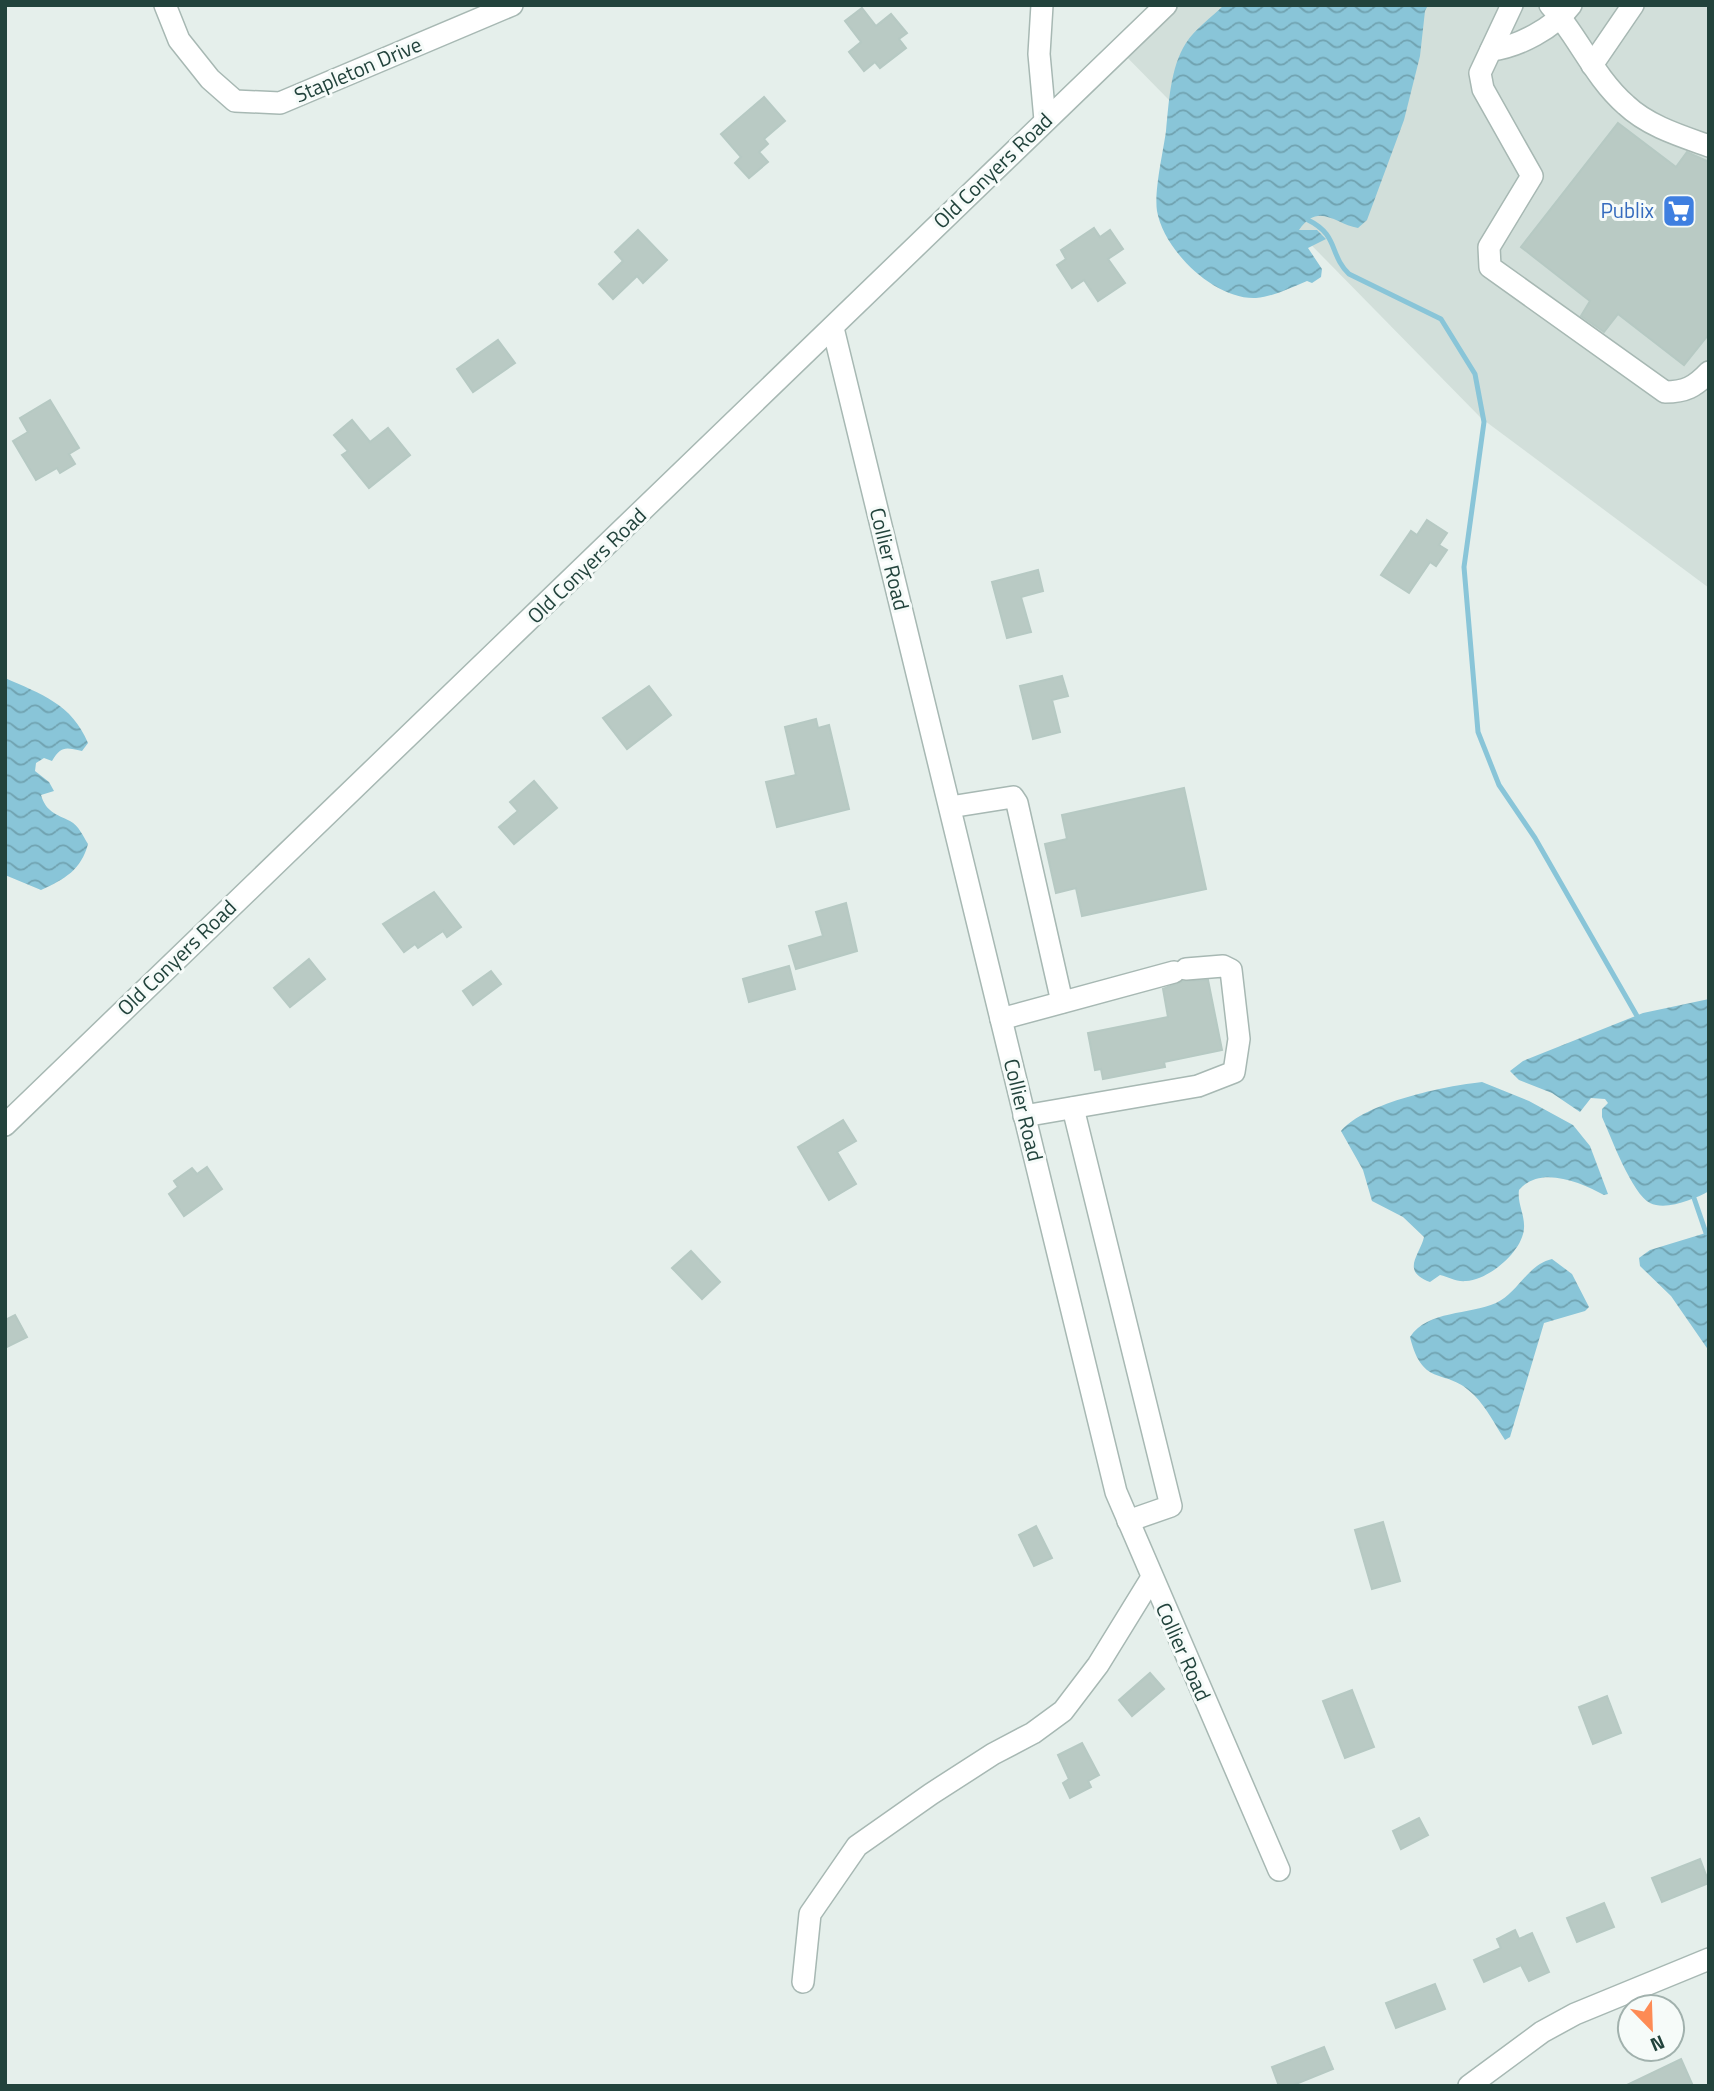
<svg xmlns="http://www.w3.org/2000/svg" width="1714" height="2091" viewBox="0 0 1714 2091" font-family="'Titillium Web',sans-serif">
  <style>
    .built { fill: #d2dfda }
    .water { fill: url(#water-waves) }
    .lines { fill: none; stroke-linecap: round; stroke-linejoin: round }
    .stream { stroke: #89c5d8; stroke-width: 5 }
    .building { fill: #b9cac4; stroke: #b6c9c3; stroke-width: 2 }
    .minor-casing { stroke: #a7b8b3; stroke-width: 24 }
    .minor { stroke: #fff; stroke-width: 21 }
    .labels { text-anchor: middle; stroke-width: 6; stroke-linejoin: round; paint-order: stroke }
    .street-label { font-size: 21px; fill: #22433c; stroke: #f6fbf9 }
    .shop-label { font-size: 21px; fill: #366cbe; stroke: #f6fbf9; text-anchor: end }
  </style>
  <defs>
    <pattern id="water-waves" width="16" height="10" patternUnits="userSpaceOnUse" patternTransform="scale(1.75)"><rect width="16" height="10" fill="#89c5d8"/><path d="M0 5q4-4 8 0t8 0" fill="none" stroke="#70a2b0"/></pattern>
  </defs>
  <rect width="100%" height="100%" fill="#e5efeb"/>
  <polygon class="built" points="1159,5 1709,5 1709,588 1481,418 1116,46"/>
  <g class="water">
    <path d="M1224,5H1428L1425,11L1420,56L1404,120L1367,220L1358,228C1336,225 1319,201 1299,230H1317L1326,239L1308,248L1322,269L1321,277L1312,283L1307,281C1290,288 1275,296 1256,298C1215,300 1164,251 1157,211C1154,191 1163,153 1166,131C1169,103 1170,68 1186,43C1195,29 1212,17 1224,5Z"/>
    <path d="M5,678C41,694 72,704 88,743L82,751C65,747 61,746 52,761L44,758L36,763L35,771L49,782L54,791L41,795C46,812 56,814 70,821C79,826 83,836 88,844C81,870 65,879 41,890L5,875Z"/>
    <path d="M1709,999V1191C1695,1199 1666,1211 1650,1203C1632,1194 1611,1137 1602,1117V1109L1608,1103L1605,1099L1591,1098L1580,1112L1552,1093L1519,1080L1510,1071L1523,1061L1643,1013Z"/>
    <path d="M1482,1082L1529,1101L1573,1125L1590,1146L1608,1194L1604,1195C1580,1182 1540,1165 1519,1190C1517,1203 1525,1215 1524,1228C1523,1251 1489,1280 1466,1281C1456,1282 1449,1277 1440,1275L1430,1282C1400,1271 1420,1255 1424,1237L1403,1217L1372,1201L1363,1170L1341,1131C1366,1102 1445,1086 1482,1082Z"/>
    <polygon points="1709,1232 1709,1351 1671,1296 1640,1266 1639,1258 1650,1250"/>
    <path d="M1552,1259L1572,1274L1589,1307L1585,1311L1544,1323L1510,1437L1505,1440C1495,1425 1487,1408 1474,1395C1446,1366 1423,1390 1410,1337C1428,1310 1469,1315 1496,1303C1518,1293 1527,1265 1552,1259Z"/>
  </g>
  <g class="lines">
    <g class="stream">
      <path d="M1308,220C1339,235 1329,255 1349,274L1441,319L1475,374L1484,422L1464,567L1478,732L1499,785L1535,838L1637,1016"/>
      <polyline points="1694,1198 1706,1233"/>
    </g>
  </g>
  <g class="building">
    <polygon points="862,8 876,26 891,14 907,33 899,39 906,48 880,68 875,62 864,71 849,52 861,42 845,21"/>
    <polygon points="764,97 785,121 764,139 768,144 759,152 768,162 749,178 735,163 741,157 721,134"/>
    <polygon points="1618,123 1676,167 1687,152 1709,162 1709,334 1684,365 1618,314 1604,332 1581,316 1590,301 1521,247"/>
    <polygon points="1094,228 1100,237 1110,230 1123,249 1108,259 1125,283 1098,301 1084,280 1072,288 1057,265 1066,259 1061,250"/>
    <polygon points="638,230 667,260 643,283 637,276 613,299 599,284 623,261 615,252"/>
    <polygon points="498,340 515,363 473,392 457,369"/>
    <polygon points="50,400 79,448 69,454 75,464 60,473 57,468 36,480 13,441 28,432 20,418"/>
    <polygon points="352,420 370,442 388,428 410,455 369,488 342,455 348,451 334,435"/>
    <polygon points="1427,520 1447,533 1439,545 1447,550 1436,566 1430,562 1409,593 1381,575 1411,531 1417,535"/>
    <polygon points="1038,570 1043,591 1021,597 1031,632 1007,638 992,582"/>
    <polygon points="1062,676 1068,696 1052,700 1060,732 1033,739 1020,686"/>
    <polygon points="649,686 671,715 627,749 603,718"/>
    <polygon points="816,719 818,728 829,725 849,809 777,827 766,782 796,775 785,727"/>
    <polygon points="534,781 557,808 514,844 499,827 518,811 510,802"/>
    <polygon points="1184,788 1206,889 1082,916 1076,888 1056,893 1045,844 1067,839 1062,815"/>
    <polygon points="434,892 461,927 447,937 443,931 418,948 415,944 404,952 383,924"/>
    <polygon points="846,903 857,951 796,969 789,946 823,936 816,912"/>
    <polygon points="309,959 325,979 290,1007 274,988"/>
    <polygon points="789,966 795,989 749,1002 743,979"/>
    <polygon points="491,971 501,984 473,1005 463,991"/>
    <polygon points="1208,980 1222,1050 1164,1062 1165,1067 1103,1079 1101,1069 1095,1070 1088,1033 1168,1017 1163,989 1183,981"/>
    <polygon points="843,1120 856,1141 837,1152 856,1184 829,1200 798,1147"/>
    <polygon points="207,1167 222,1189 184,1216 169,1194 178,1187 174,1181 192,1168 197,1174"/>
    <polygon points="691,1251 720,1282 702,1299 672,1268"/>
    <polygon points="15,1315 27,1337 5,1348 5,1320"/>
    <polygon points="1383,1522 1400,1581 1372,1589 1355,1530"/>
    <polygon points="1036,1526 1052,1558 1034,1566 1019,1535"/>
    <polygon points="1150,1673 1164,1689 1132,1716 1119,1700"/>
    <polygon points="1352,1690 1374,1747 1345,1758 1323,1701"/>
    <polygon points="1607,1696 1621,1733 1593,1744 1579,1707"/>
    <polygon points="1082,1743 1099,1775 1088,1781 1091,1787 1070,1798 1063,1783 1069,1779 1058,1755"/>
    <polygon points="1419,1818 1428,1835 1401,1849 1393,1831"/>
    <polygon points="1700,1859 1709,1883 1662,1902 1652,1878"/>
    <polygon points="1604,1903 1614,1927 1577,1942 1567,1918"/>
    <polygon points="1515,1930 1519,1939 1532,1933 1549,1972 1529,1981 1521,1965 1484,1982 1474,1960 1501,1948 1497,1939"/>
    <polygon points="1435,1984 1445,2009 1396,2028 1386,2003"/>
    <polygon points="1324,2047 1333,2069 1291,2086 1279,2086 1272,2067"/>
    <polygon points="1681,2059 1693,2086 1625,2086"/>
  </g>
  <g class="lines">
    <defs>
      <g id="minor">
        <polyline points="165,5 179,40 210,79 235,101 280,103 512,5"/>
        <polyline points="1042,5 1039,54 1045,120"/>
        <path d="M1512,5L1480,73L1483,89L1532,176L1489,247L1490,267L1665,392C1685,392 1695,387 1709,372"/>
        <path d="M1550,5C1578,36 1594,77 1626,105C1648,126 1681,136 1709,146"/>
        <path d="M1491,50C1518,47 1554,28 1571,5"/>
        <polyline points="1592,65 1633,5"/>
        <polyline points="833,328 1116,1492 1279,1870"/>
        <polyline points="950,807 1013,797 1017,803 1062,1002"/>
        <polyline points="1001,1019 1174,972"/>
        <polyline points="1073,1108 1171,1506 1128,1521"/>
        <polyline points="1024,1116 1198,1086 1234,1072 1239,1039 1231,970 1223,966 1186,969"/>
        <polyline points="5,1125 1166,5"/>
        <polyline points="803,1982 810,1914 857,1846 931,1794 993,1754 1033,1733 1063,1711 1098,1665 1151,1579"/>
        <polyline points="1469,2086 1542,2032 1575,2014 1709,1959"/>
      </g>
    </defs>
    <use href="#minor" class="minor-casing"/>
    <use href="#minor" class="minor"/>
  </g>
  <defs>
    <symbol id="supermarket-square" viewBox="-11 -11 22 22"><rect x="-9" y="-9" width="18" height="18" rx="4" fill="#3f7fe0" stroke="#f6fbf9"/><path d="M-6-5.5h2.5l.6 2H6L4.5 2H-2.5L-4.4-4H-6ZM-1.5 3.2a1.3 1.3 0 1 0 .1 0ZM3 3.2a1.3 1.3 0 1 0 .1 0Z" fill="#fff"/></symbol>
  </defs>
  <g fill-rule="evenodd">
    <use href="#supermarket-square" x="1660" y="192" width="38" height="38"/>
  </g>
  <g class="labels">
    <g class="street-label">
      <text transform="translate(358 70) rotate(-23)" y="7">Stapleton Drive</text>
      <text transform="translate(993 171) rotate(-44)" y="7">Old Conyers Road</text>
      <text transform="translate(889 559) rotate(76)" y="7">Collier Road</text>
      <text transform="translate(587 566) rotate(-44)" y="7">Old Conyers Road</text>
      <text transform="translate(177 958) rotate(-44)" y="7">Old Conyers Road</text>
      <text transform="translate(1023 1110) rotate(76)" y="7">Collier Road</text>
      <text transform="translate(1183 1652) rotate(66)" y="7">Collier Road</text>
    </g>
    <g class="shop-label">
      <text x="1654" y="218">Publix</text>
    </g>
  </g>
  <rect width="1714" height="2091" fill="none" stroke="#22433c" stroke-width="14"/>
  <g transform="translate(1651 2028) rotate(157)"><circle r="33" fill="#f6fbf9" stroke="#a1b1ad" stroke-width="2"/>
  <path d="M0-5L12 26L0 18L-12 26Z" fill="#fd8b55"/>
  <text y="-10" font-size="19" font-weight="bold" text-anchor="middle" fill="#22433c">N</text>
  </g>
</svg>
